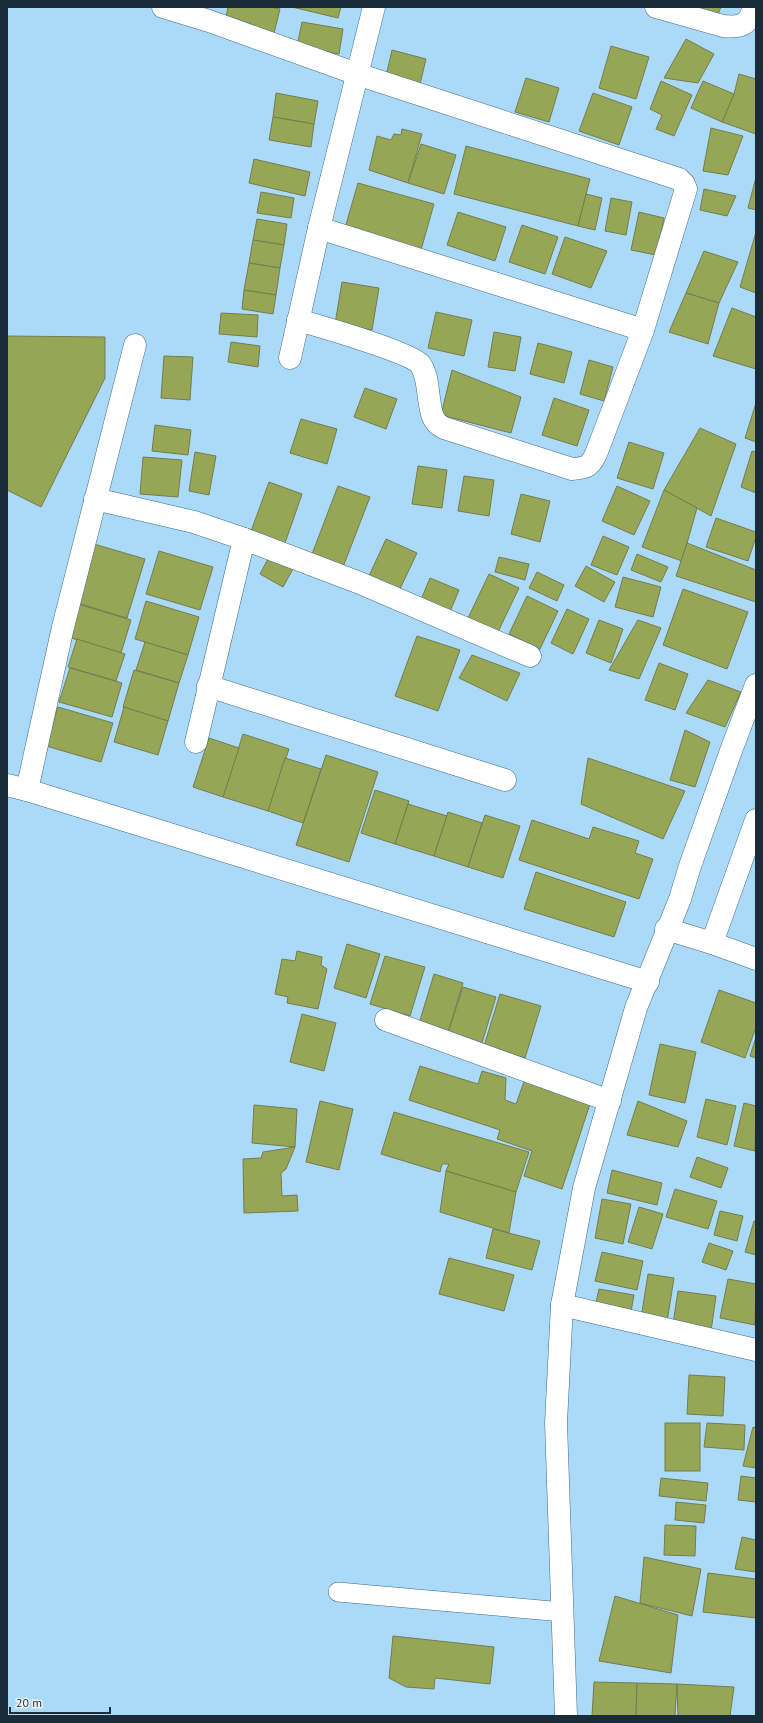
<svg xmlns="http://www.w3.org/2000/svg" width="763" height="1723" viewBox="0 0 763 1723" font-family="'PT Sans',sans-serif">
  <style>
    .building { fill: #97a655; stroke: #737c4f }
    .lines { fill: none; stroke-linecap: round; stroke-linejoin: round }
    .service-casing { stroke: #3e6a86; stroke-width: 20 }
    .minor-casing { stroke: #3e6a86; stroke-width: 23 }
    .service { stroke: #fff; stroke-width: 19 }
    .minor { stroke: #fff; stroke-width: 22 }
  </style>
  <rect width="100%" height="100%" fill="#abdaf9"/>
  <g class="building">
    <polygon points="228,7 270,7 280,9 274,33 225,21"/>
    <polygon points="292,7 341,7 338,18"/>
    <polygon points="683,7 721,7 716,19"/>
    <polygon points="302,22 343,29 339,54 297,46"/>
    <polygon points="686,39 714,54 698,83 664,78"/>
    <polygon points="611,46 649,57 636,99 599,88"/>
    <polygon points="392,50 426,59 420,84 386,76"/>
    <polygon points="739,74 756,79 756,134 722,122 734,94"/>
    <polygon points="526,78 559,88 549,122 515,112"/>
    <polygon points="661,81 692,95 674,136 656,129 662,115 650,109"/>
    <polygon points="703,81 734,94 722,122 691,108"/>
    <polygon points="276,93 318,101 314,124 273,117"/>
    <polygon points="593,93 632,107 619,145 579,131"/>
    <polygon points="273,117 314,124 311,147 269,140"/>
    <polygon points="711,128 743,136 728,175 703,171"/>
    <polygon points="402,129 422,134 408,183 369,170 377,136 391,140 394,134 401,135"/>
    <polygon points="421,144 456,155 444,194 408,183"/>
    <polygon points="466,146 590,179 578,226 454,194"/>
    <polygon points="254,159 310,172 305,196 249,183"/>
    <polygon points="756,177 756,210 748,208"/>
    <polygon points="358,183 434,204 421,250 345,228"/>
    <polygon points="704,189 736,196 727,216 700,210"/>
    <polygon points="261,192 294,198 291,218 257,213"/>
    <polygon points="586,194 602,198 595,230 578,226"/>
    <polygon points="611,198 632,202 626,235 605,231"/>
    <polygon points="458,212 506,227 495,261 447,245"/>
    <polygon points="639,212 664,218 656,255 631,250"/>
    <polygon points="257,219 287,224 284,245 253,240"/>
    <polygon points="522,225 558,237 545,274 509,262"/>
    <polygon points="756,232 756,293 740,287"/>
    <polygon points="565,237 607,251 591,288 552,274"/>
    <polygon points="253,240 284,245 280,268 249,263"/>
    <polygon points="704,251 738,262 719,303 686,293"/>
    <polygon points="249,263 280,268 276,295 244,290"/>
    <polygon points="342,282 379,288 372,330 335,324"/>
    <polygon points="244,290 276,295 273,314 242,309"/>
    <polygon points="686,293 719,303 708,344 669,332"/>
    <polygon points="732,308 756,317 756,369 713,356"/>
    <polygon points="436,312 472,320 464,356 428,348"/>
    <polygon points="221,313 258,315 257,337 219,334"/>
    <polygon points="494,332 521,337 515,371 488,367"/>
    <polygon points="7,336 105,337 105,378 41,507 7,490"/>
    <polygon points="231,342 260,346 258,367 228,362"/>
    <polygon points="538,343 572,352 564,383 530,374"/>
    <polygon points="164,356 193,357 190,400 161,398"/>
    <polygon points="589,360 613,367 604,401 580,394"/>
    <polygon points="452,370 521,397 511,433 441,415"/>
    <polygon points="365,388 397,399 386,429 354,417"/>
    <polygon points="554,398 589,410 577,446 542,435"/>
    <polygon points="756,403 756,442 745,438"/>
    <polygon points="301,419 337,429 327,464 290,453"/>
    <polygon points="155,425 191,430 188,455 152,451"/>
    <polygon points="700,428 736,444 711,516 664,490"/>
    <polygon points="629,442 664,453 653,489 617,478"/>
    <polygon points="752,451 756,452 756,493 741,487"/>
    <polygon points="195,452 216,456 209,495 189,491"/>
    <polygon points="143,457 182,460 178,497 140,494"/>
    <polygon points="418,466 447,470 442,508 412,504"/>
    <polygon points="464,476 494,480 489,516 458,511"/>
    <polygon points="269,482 302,494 284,546 250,534"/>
    <polygon points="338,486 370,497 343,567 312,554"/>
    <polygon points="617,486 650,501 634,535 602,521"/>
    <polygon points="664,490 697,508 682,561 642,547"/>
    <polygon points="521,494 550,501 540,542 511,534"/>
    <polygon points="716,518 756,532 756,537 748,561 706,547"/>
    <polygon points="603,536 629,547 617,575 591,565"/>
    <polygon points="386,539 417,553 399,591 368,578"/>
    <polygon points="687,543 756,570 756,602 676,576"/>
    <polygon points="94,544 145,559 127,618 77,603"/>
    <polygon points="159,551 213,567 200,610 146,594"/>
    <polygon points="637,554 668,567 661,582 631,570"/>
    <polygon points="269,557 294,567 283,587 260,574"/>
    <polygon points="499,557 529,564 525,580 495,572"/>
    <polygon points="586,566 615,582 604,602 575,586"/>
    <polygon points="537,572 564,585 557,601 529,588"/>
    <polygon points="489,574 519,588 498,632 468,618"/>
    <polygon points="623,577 661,587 653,617 615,607"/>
    <polygon points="430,578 459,590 449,614 420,602"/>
    <polygon points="683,589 748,612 727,669 663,645"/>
    <polygon points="527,596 558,611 540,649 509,634"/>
    <polygon points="146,601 199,617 188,655 135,639"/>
    <polygon points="78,604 131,620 121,653 68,637"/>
    <polygon points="567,609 589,619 573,654 551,643"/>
    <polygon points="599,620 623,629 611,663 586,653"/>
    <polygon points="638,620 661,628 639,679 609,670"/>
    <polygon points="417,636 460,650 438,711 395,696"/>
    <polygon points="77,639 125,654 116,681 68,667"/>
    <polygon points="145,642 188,655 179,683 136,670"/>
    <polygon points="472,655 520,673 507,701 459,678"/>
    <polygon points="659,663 688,674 675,710 645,700"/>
    <polygon points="70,668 122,683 112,717 59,702"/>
    <polygon points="134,670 179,683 168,721 123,707"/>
    <polygon points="708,680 741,692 725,727 686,713"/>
    <polygon points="58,707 113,723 101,762 46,746"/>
    <polygon points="124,707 168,721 158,755 114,742"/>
    <polygon points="685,730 710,742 695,787 670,780"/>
    <polygon points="243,734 289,749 268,811 223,797"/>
    <polygon points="209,738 239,748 223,797 193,787"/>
    <polygon points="326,755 378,772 349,862 296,845"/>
    <polygon points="285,758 321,769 303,823 268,811"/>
    <polygon points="588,758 685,791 663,839 581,804"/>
    <polygon points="375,790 409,801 395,844 361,833"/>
    <polygon points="408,804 447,816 434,856 395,844"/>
    <polygon points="448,812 482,823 468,867 434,856"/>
    <polygon points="485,815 520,826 503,878 468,867"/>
    <polygon points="532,820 589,839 593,827 639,841 635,853 653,859 639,899 519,860"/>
    <polygon points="536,872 626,902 614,937 524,909"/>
    <polygon points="347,944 380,954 366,998 334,988"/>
    <polygon points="297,951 322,957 321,965 327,969 318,1009 287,1003 288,997 275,994 282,959 295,961"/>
    <polygon points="385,956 425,967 410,1016 370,1004"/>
    <polygon points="434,974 463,983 447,1036 418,1027"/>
    <polygon points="463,987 496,997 481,1046 447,1036"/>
    <polygon points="719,990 756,1003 756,1027 745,1058 701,1042"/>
    <polygon points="500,994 541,1006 525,1058 484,1046"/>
    <polygon points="302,1014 336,1023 324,1071 290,1062"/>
    <polygon points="756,1037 756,1058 750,1056"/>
    <polygon points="660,1044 696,1052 685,1103 649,1095"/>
    <polygon points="420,1066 478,1084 482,1071 506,1078 505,1100 516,1104 525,1079 591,1101 562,1189 524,1176 532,1151 497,1139 500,1130 409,1100"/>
    <polygon points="706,1099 736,1106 727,1145 697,1137"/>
    <polygon points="320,1101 353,1109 339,1170 306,1162"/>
    <polygon points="638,1101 687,1121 678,1147 627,1135"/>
    <polygon points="744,1103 756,1106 755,1151 734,1146"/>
    <polygon points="254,1105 297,1109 295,1147 252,1143"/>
    <polygon points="394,1112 529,1152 516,1192 446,1171 449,1164 442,1164 440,1172 381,1154"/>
    <polygon points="295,1147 286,1169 281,1173 282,1196 297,1195 298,1211 244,1213 243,1159 261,1158 263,1152"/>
    <polygon points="697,1157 728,1168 721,1188 690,1177"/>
    <polygon points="612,1170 662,1183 657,1205 607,1193"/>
    <polygon points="446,1171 516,1192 509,1233 440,1212"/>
    <polygon points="675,1189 717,1201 708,1229 666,1217"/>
    <polygon points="602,1199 631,1204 623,1244 595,1238"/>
    <polygon points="639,1207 663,1214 652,1249 628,1242"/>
    <polygon points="720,1211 743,1216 737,1241 714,1235"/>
    <polygon points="754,1221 756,1222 756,1255 745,1252"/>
    <polygon points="493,1229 540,1241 532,1270 486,1258"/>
    <polygon points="709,1243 733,1251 726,1270 702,1262"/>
    <polygon points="602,1252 643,1261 637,1290 595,1281"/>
    <polygon points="449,1258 514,1275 504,1311 439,1294"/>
    <polygon points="648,1274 674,1278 667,1322 641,1318"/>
    <polygon points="728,1279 756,1284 755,1325 720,1318"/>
    <polygon points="599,1289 634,1295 630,1317 594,1311"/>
    <polygon points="678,1291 716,1296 711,1331 673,1324"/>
    <polygon points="689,1375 725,1377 723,1416 687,1414"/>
    <rect x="665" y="1423" width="35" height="48"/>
    <polygon points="707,1423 745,1425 744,1450 704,1447"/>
    <polygon points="753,1427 756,1428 756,1468 743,1466"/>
    <polygon points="741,1476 756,1478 756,1502 738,1500"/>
    <polygon points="661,1478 708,1483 706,1501 659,1496"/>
    <polygon points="676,1502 706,1505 704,1523 675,1520"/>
    <polygon points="665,1525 696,1526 695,1556 664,1555"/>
    <polygon points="742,1537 756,1540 756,1572 735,1569"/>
    <polygon points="644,1557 701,1569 692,1616 640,1603"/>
    <polygon points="708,1573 756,1579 756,1618 703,1612"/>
    <polygon points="615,1596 678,1615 671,1673 599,1661"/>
    <polygon points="393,1636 494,1647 490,1684 435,1678 434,1689 406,1687 389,1678"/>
    <polygon points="594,1682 637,1683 636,1716 592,1716"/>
    <polygon points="637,1683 677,1684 675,1716 636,1716"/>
    <polygon points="677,1684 734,1687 730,1716 678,1716"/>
  </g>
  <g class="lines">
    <defs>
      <polyline id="service" points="338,1592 563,1612"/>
      <g id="minor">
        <path d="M163,7L209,21L357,74L679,179L684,184L686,189L643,330L596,454C590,467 586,468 572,469L444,428C440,426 435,422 433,417C427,403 430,377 420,364C410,352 319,326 298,320"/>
        <path d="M656,7L723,26C741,28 749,25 754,7"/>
        <polyline points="319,228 643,330"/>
        <polyline points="290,358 319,228 374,7"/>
        <polyline points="95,499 194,522 244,539 360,583 530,656"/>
        <polyline points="208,686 505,780"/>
        <polyline points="196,742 244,539"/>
        <polyline points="7,785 27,790 648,982"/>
        <polyline points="27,790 63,627 135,345"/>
        <polyline points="666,929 712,943 756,959"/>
        <polyline points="712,943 756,820"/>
        <polyline points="386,1020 610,1101"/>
        <polyline points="562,1305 756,1350"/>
        <polyline points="566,1716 556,1423 562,1305 584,1188 636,1008 680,899 690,866 732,748 756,685"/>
      </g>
    </defs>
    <use href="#service" class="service-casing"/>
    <use href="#minor" class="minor-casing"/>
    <use href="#service" class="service"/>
    <use href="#minor" class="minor"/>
  </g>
  <rect width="763" height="1723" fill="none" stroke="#1a2c38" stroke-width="16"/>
  <path d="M10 1707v6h100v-6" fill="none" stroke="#1a2c38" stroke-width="2"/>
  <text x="16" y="1707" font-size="12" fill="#1a2c38" stroke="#ecf5fb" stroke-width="3" paint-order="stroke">20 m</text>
</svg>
